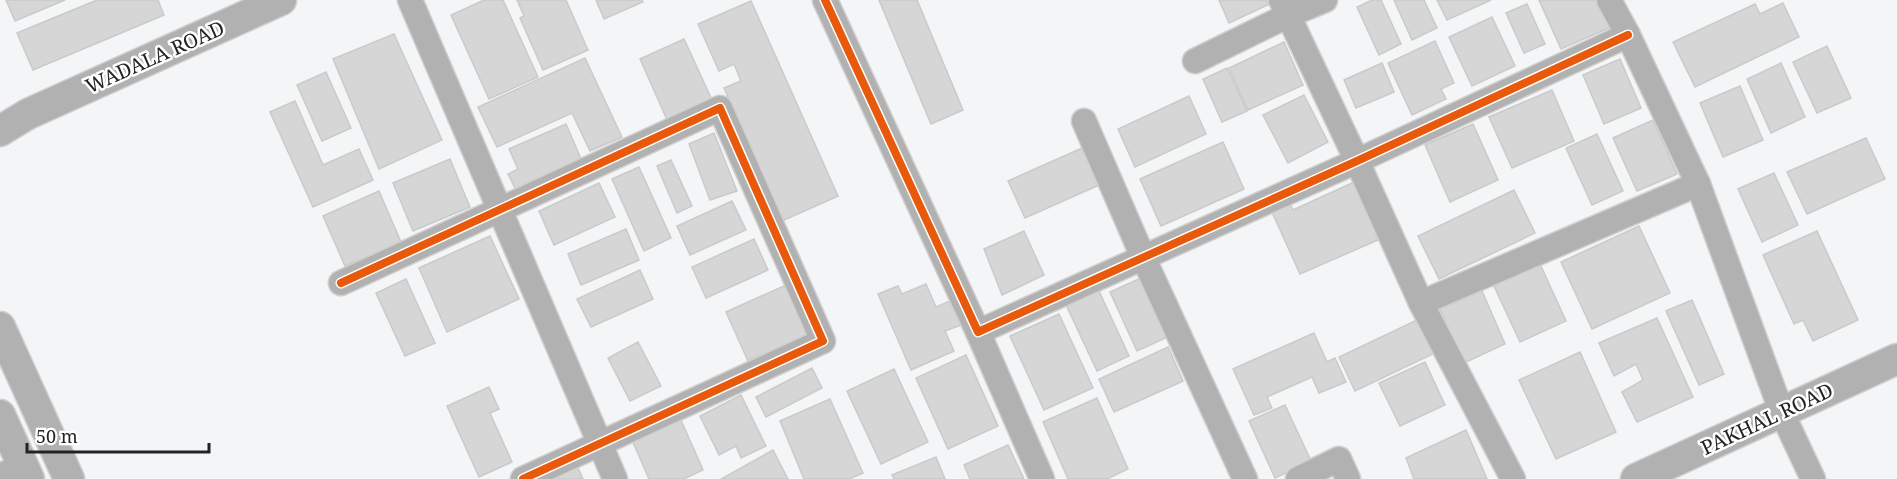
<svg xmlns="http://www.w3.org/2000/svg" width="1897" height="479" viewBox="0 0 1897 479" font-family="'Noto Serif',serif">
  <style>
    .building { fill: #d6d6d7; stroke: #c9caca; stroke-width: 1.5 }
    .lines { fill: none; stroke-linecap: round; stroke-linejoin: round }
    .minor-casing { stroke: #cfcfd0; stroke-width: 27 }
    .tertiary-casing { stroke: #cfcfd0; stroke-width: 33 }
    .minor { stroke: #b1b1b1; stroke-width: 24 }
    .tertiary { stroke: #b1b1b1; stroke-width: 30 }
    .cycleway-casing { stroke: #fff; stroke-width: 11 }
    .cycleway { stroke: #e8590c; stroke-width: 8 }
    .labels { text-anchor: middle; stroke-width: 5; stroke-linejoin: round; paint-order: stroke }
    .street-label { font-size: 20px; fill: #222324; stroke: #fff }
  </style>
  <rect width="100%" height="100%" fill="#f4f5f7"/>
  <g class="building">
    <polygon points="6,0 65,0 15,21"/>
    <polygon points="97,0 158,0 164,15 33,70 17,33"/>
    <polygon points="484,0 503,0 538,77 489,99 451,15"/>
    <polygon points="517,0 566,0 588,50 543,70 520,18 524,16"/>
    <polygon points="596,0 642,0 643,2 604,19"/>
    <polygon points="879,0 917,0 963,110 931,124"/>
    <polygon points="1219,0 1268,0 1270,4 1229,23"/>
    <polygon points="1372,0 1381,0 1401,44 1379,55 1357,7"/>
    <polygon points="1394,0 1424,0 1437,28 1412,40"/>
    <polygon points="1437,0 1491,0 1447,20"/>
    <polygon points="1539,0 1599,0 1611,27 1561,49"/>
    <polygon points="751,1 838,196 782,221 724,88 741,81 734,64 719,71 698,24"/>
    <polygon points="1783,3 1799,37 1695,87 1673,42 1755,4 1760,14"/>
    <polygon points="1527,4 1545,44 1524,53 1506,13"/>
    <polygon points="1492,17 1515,66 1472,86 1449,37"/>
    <polygon points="394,34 442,140 379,169 333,59"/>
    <polygon points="684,39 713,102 668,122 640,59"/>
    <polygon points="1435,41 1454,83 1441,89 1446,99 1412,115 1388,63"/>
    <polygon points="1284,42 1303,85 1248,110 1229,68"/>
    <polygon points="1827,46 1851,98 1817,113 1793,62"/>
    <polygon points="585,58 622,137 590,151 572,113 497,147 478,107"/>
    <polygon points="1620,59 1641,108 1604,124 1583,75"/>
    <polygon points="1382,63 1394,92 1356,108 1344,80"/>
    <polygon points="1781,63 1805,117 1771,133 1747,79"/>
    <polygon points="1227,68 1247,111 1222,122 1203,79"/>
    <polygon points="326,72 351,128 322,141 297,85"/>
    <polygon points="1740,86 1763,140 1723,157 1700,103"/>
    <polygon points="1552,90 1574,141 1512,168 1489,117"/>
    <polygon points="1304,95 1328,142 1288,163 1263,115"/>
    <polygon points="1189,96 1206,134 1135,167 1118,129"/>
    <polygon points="295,101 323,165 359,149 373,180 313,207 270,112"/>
    <polygon points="1653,120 1677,174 1637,191 1613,138"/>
    <polygon points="566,124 582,161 516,190 508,174 518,169 509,149"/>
    <polygon points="1473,124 1498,180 1450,202 1425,145"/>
    <polygon points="714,133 737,191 710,200 689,144"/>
    <polygon points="1597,134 1623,191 1592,205 1566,148"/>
    <polygon points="1866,138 1885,179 1807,214 1787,172"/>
    <polygon points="1223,142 1244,189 1161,226 1140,179"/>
    <polygon points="1082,148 1099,185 1025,218 1008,181"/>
    <polygon points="450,159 470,207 413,231 393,183"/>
    <polygon points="671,160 692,206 677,213 657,166"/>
    <polygon points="639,167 671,238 644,251 612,179"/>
    <polygon points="1774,173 1798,225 1762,242 1738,189"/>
    <polygon points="1354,182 1380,239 1300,274 1271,210 1289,202 1293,210"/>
    <polygon points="599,183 615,217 554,245 539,211"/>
    <polygon points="1514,190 1535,233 1439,279 1418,236"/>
    <polygon points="379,191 401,242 345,266 323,216"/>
    <polygon points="732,201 746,230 690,255 677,226"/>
    <polygon points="1639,226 1670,293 1592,329 1561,262"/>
    <polygon points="626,229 639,260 581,285 568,254"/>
    <polygon points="1024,231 1044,275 1002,295 984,249"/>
    <polygon points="1817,231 1858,320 1813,341 1803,320 1794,324 1763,255"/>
    <polygon points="490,236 519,299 447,332 419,268"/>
    <polygon points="754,239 768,270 706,298 692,267"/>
    <polygon points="1540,264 1566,321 1520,342 1494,286"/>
    <polygon points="640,270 653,299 591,327 577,299"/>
    <polygon points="1143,277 1170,336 1137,351 1110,292"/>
    <polygon points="406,279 435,343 405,356 376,293"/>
    <polygon points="926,284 936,307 950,301 961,325 945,331 954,351 911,370 878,294 898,286 902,294"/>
    <polygon points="786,285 809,334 748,361 726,312"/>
    <polygon points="1099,291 1129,356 1097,371 1066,305"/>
    <polygon points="1482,291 1505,344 1464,363 1440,309"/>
    <polygon points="1692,300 1724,374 1699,385 1666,311"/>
    <polygon points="1059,314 1093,388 1044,410 1010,336"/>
    <polygon points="1657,318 1693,397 1637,422 1622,392 1643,380 1636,364 1614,376 1599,343"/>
    <polygon points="1419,319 1435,353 1355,391 1339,357"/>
    <polygon points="1314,333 1327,362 1335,358 1346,382 1319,393 1312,377 1267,397 1272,408 1254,415 1233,369"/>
    <polygon points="638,342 661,386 630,401 608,358"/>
    <polygon points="1168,347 1183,381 1114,412 1099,379"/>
    <polygon points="1580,352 1616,432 1556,459 1519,380"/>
    <polygon points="966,355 998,426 948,449 916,378"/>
    <polygon points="1425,362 1445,405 1400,426 1379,383"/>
    <polygon points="812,368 822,388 766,417 756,397"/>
    <polygon points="894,369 928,442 881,464 847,391"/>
    <polygon points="489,387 499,409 490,413 512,462 479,477 447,406"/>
    <polygon points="741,395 766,446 741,458 736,446 719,455 700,416"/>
    <polygon points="1097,398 1128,469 1107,479 1068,479 1043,422"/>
    <polygon points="830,399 863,473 849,479 804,479 780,421"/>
    <polygon points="1285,405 1311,461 1275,478 1249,421"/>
    <polygon points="680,418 703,470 684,479 649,479 632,440"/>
    <polygon points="1466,430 1487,479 1414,479 1406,458"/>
    <polygon points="1008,445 1024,479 970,479 964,465"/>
    <polygon points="773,450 788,479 721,479"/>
    <polygon points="573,457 583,479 536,479"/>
    <polygon points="936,457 945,479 894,479 892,475"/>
  </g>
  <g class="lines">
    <defs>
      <g id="minor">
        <polyline points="410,0 615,479"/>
        <polyline points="825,0 978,332 1357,161 1628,35"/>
        <polyline points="1281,0 1357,161 1421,303 1513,479"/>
        <polyline points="1609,0 1628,35 1698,184 1782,413 1813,479"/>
        <polyline points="1195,61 1289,15 1325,0"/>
        <polyline points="1084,121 1143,257 1245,479"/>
        <polyline points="341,283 720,108 823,341 523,479"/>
        <polyline points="1421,303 1698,184"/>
        <polyline points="978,332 1042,479"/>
        <polyline points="0,476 23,465"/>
        <polyline points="1298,479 1339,459 1348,479"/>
      </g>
      <g id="tertiary">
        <polyline points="0,131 28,114 281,0"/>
        <polyline points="0,327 69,479"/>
        <polyline points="0,415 29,479"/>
        <polyline points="1636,479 1897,359"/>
      </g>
    </defs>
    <use href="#minor" class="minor-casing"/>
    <use href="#tertiary" class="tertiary-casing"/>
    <use href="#minor" class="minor"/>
    <use href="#tertiary" class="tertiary"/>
    <defs>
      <g id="cycleway">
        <polyline points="825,0 978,332 1357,161 1628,35"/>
        <polyline points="341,283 720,108 823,341 523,479"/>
      </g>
    </defs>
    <use href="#cycleway" class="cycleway-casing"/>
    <use href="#cycleway" class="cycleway"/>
  </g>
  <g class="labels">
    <g class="street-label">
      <text transform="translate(155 57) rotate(-24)" y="7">WADALA ROAD</text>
      <text transform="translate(1767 419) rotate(-25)" y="7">PAKHAL ROAD</text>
    </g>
  </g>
  <path d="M27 443v9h182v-9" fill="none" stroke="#222324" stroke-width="3"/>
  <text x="36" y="443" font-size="18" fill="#222324" stroke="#ffffff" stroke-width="4.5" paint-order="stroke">50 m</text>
</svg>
